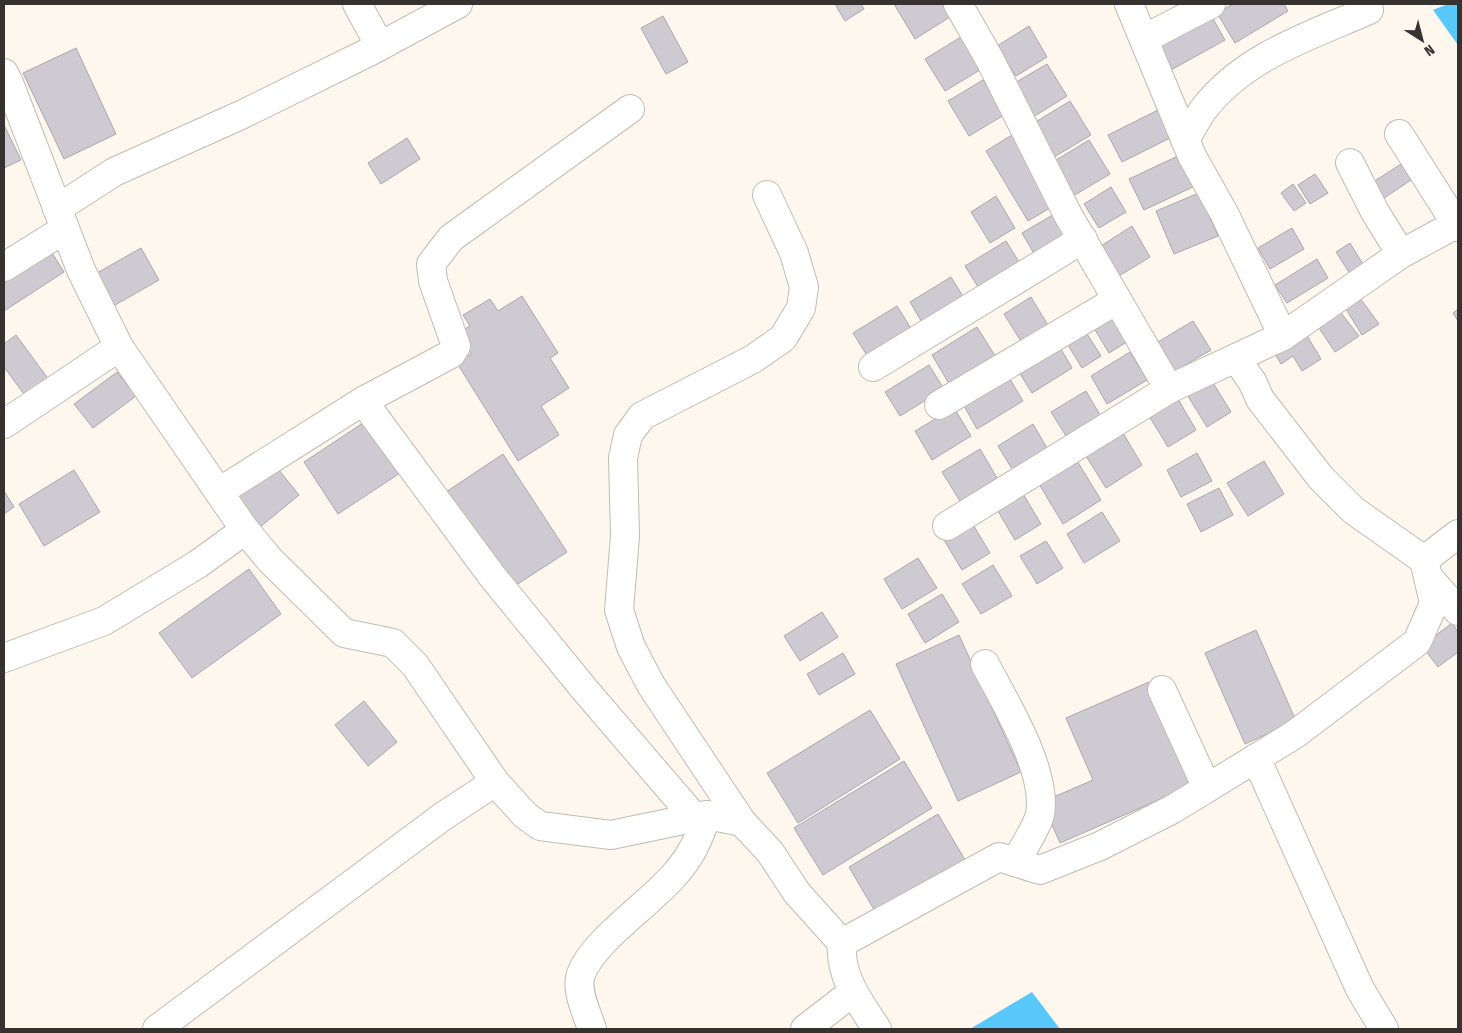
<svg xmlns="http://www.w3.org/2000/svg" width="1462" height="1033" viewBox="0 0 1462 1033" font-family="'Fira Sans Condensed',sans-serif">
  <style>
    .water { fill: #58c8fb }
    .building { fill: #cecad2; stroke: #aba6af }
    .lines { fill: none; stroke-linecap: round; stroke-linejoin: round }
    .minor-casing { stroke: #c1bbb4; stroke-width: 30 }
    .minor { stroke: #fff; stroke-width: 28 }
  </style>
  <rect width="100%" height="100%" fill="#fdf7ee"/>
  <g class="water">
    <polygon points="1448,4 1458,4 1458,45 1433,10"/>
    <polygon points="1032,992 1060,1029 970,1029"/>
  </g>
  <g class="building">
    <polygon points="835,4 861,4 864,9 845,21"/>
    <polygon points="894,4 942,4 950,17 915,39"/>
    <polygon points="1233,4 1284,4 1288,11 1235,43 1217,13"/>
    <polygon points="1211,15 1225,40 1171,70 1157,44"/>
    <polygon points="663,16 688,62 666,74 641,28"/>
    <polygon points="1029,26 1047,57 1016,76 997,46"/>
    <polygon points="961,37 980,70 945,91 925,59"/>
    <polygon points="76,48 116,134 64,159 23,73"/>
    <polygon points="1047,64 1067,96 1033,117 1013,84"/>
    <polygon points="983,80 1004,115 969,136 948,101"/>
    <polygon points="1070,101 1091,135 1054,157 1034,123"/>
    <polygon points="1162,108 1176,135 1122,162 1108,135"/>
    <polygon points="4,125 21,160 4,168"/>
    <polygon points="1012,135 1055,205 1028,221 986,151"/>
    <polygon points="407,138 420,159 381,184 368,163"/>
    <polygon points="1089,140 1110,174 1073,196 1053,162"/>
    <polygon points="1180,155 1195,186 1144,210 1129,179"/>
    <polygon points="1401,164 1411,180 1375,204 1364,188"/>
    <polygon points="1315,174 1328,193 1310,204 1298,185"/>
    <polygon points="1293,184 1306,203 1294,211 1281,193"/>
    <polygon points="1111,187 1126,212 1099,228 1084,204"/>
    <polygon points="1199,193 1218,236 1174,254 1156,211"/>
    <polygon points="996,196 1015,228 990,243 971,212"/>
    <polygon points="1056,213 1073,241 1039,262 1022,233"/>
    <polygon points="1132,226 1150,257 1119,276 1101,246"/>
    <polygon points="1292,228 1304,249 1270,269 1258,248"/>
    <polygon points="1006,241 1024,270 983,295 965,266"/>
    <polygon points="1350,243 1368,272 1354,280 1336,252"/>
    <polygon points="47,245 64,272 4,311 4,273"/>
    <polygon points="141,248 159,280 108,309 90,277"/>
    <polygon points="1317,259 1328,278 1287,303 1275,285"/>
    <polygon points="951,277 967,303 926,329 910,302"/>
    <polygon points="1354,290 1379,324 1362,335 1341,301"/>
    <polygon points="522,296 558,353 550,358 569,388 541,406 559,435 518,461 457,363 471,354 458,333 470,326 463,315 490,299 498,311"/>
    <polygon points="1031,297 1049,327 1022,343 1004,314"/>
    <polygon points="1334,304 1359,336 1335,352 1313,319"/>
    <polygon points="897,306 915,335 871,362 853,333"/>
    <polygon points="1458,309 1458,321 1453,313"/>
    <polygon points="1113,311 1130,340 1109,353 1091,323"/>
    <polygon points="1193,321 1211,350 1175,371 1158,342"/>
    <polygon points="1301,326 1321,359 1302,371 1293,356 1281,364 1270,346"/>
    <polygon points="977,327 997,359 951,387 932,355"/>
    <polygon points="1084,329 1101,356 1082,368 1065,340"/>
    <polygon points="16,335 52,384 29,401 4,367 4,344"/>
    <polygon points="1058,344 1072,368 1032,393 1017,369"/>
    <polygon points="1130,352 1147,380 1107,404 1091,376"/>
    <polygon points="929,365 944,389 900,416 885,392"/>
    <polygon points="117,372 136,396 93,428 74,404"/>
    <polygon points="1008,376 1023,401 977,429 963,404"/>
    <polygon points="1210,378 1231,412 1207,427 1186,393"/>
    <polygon points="1086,391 1100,415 1066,436 1051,412"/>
    <polygon points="1178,399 1196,430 1168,447 1149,416"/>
    <polygon points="954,408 971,436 932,460 915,431"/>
    <polygon points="366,421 400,473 338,514 304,462"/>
    <polygon points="1033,424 1047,448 1012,469 998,446"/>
    <polygon points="1123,433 1142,465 1106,488 1086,456"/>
    <polygon points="980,449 997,478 960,501 942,472"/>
    <polygon points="1197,453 1212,481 1181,497 1167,470"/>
    <polygon points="503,454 567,552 510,589 446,492"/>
    <polygon points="1074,456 1101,500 1063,524 1036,479"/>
    <polygon points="1264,461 1284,494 1248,516 1227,483"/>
    <polygon points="274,464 299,495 260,527 235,496"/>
    <polygon points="74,470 100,512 44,546 19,504"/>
    <polygon points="1219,488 1233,515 1201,532 1187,504"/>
    <polygon points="4,491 14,507 4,514"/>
    <polygon points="1022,492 1041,524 1015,540 996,508"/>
    <polygon points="1102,512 1120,541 1084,563 1067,534"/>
    <polygon points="972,523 990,553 962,570 944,540"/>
    <polygon points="1046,541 1063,568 1037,584 1020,556"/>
    <polygon points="918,558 937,588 902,609 884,579"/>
    <polygon points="993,565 1012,596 981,614 962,584"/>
    <polygon points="249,569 281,614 192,678 159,633"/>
    <polygon points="942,594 959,622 925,643 908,614"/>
    <polygon points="822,612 838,637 800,661 784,636"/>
    <polygon points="1452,623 1458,632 1458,652 1438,667 1422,646"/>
    <polygon points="1256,630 1296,721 1245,744 1205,653"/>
    <polygon points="959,635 1021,772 958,801 896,664"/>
    <polygon points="843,653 855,674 819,695 807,674"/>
    <polygon points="1149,682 1193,785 1060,843 1042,802 1093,780 1066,718"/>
    <polygon points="364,701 397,742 368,766 335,725"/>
    <polygon points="870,710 900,759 798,823 767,773"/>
    <polygon points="904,761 932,808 823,875 794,828"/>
    <polygon points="938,814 965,860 876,913 849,867"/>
  </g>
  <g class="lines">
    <defs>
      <g id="minor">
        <polyline points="357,4 380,46"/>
        <polyline points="958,4 990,60 1068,215 1169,389"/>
        <polyline points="1129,4 1192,156 1224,213 1283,336"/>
        <polyline points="1144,39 1211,4"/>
        <polyline points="4,73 9,83 81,270 119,347 245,530 270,560 344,633 393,643 415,665 495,782 525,815 540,826 611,835 707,815 742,822 770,852 797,893 842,943"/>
        <polyline points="1399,134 1458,227"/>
        <path d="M1185,140C1191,130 1197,119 1203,110C1244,56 1310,36 1369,10"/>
        <polyline points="1350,163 1375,212 1401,254"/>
        <polyline points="57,209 114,172 241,115 369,52 458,4"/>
        <polyline points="4,267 65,229"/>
        <polyline points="1236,358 1253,383 1260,399 1321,478 1353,510 1424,560"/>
        <polyline points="873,367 1083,239"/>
        <polyline points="363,401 492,576 585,690 694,817"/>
        <polyline points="939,405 1117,300"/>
        <polyline points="4,424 119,347"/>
        <polyline points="219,492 363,401 451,354 456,346 433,281 431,264 451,238 630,109"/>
        <polyline points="947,526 1169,389 1283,336 1401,254 1458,223"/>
        <polyline points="1429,578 1458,611"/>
        <polyline points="4,658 104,621 198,564 245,530"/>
        <path d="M985,664C1004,701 1048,771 1040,814C1037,828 1022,850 1015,862"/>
        <polyline points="1162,690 1207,788"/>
        <polyline points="1256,758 1360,989 1384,1029"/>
        <polyline points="742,822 651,685 631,647 619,610 625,536 623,458 628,435 642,416 753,359 783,338 801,308 804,287 794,253 767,195"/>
        <polyline points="157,1029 442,817 495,782"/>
        <path d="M592,1029C587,1013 575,990 581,974C594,939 653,902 677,872C693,853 699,838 707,815"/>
        <polyline points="805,1029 853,992"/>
        <path d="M877,1029C860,1003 839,976 842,943L999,857L1040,870L1100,846L1173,809L1294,735L1417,642L1434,603L1424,560L1458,534"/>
      </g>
    </defs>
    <use href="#minor" class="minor-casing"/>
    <use href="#minor" class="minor"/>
  </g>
  <rect width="1462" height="1033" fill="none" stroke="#35322f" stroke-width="10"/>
  <g transform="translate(1422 40) rotate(144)" stroke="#fdf7ee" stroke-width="4" paint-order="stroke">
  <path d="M0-4L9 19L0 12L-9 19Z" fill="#35322f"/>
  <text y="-8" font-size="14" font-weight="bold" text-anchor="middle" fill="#35322f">N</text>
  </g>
</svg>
